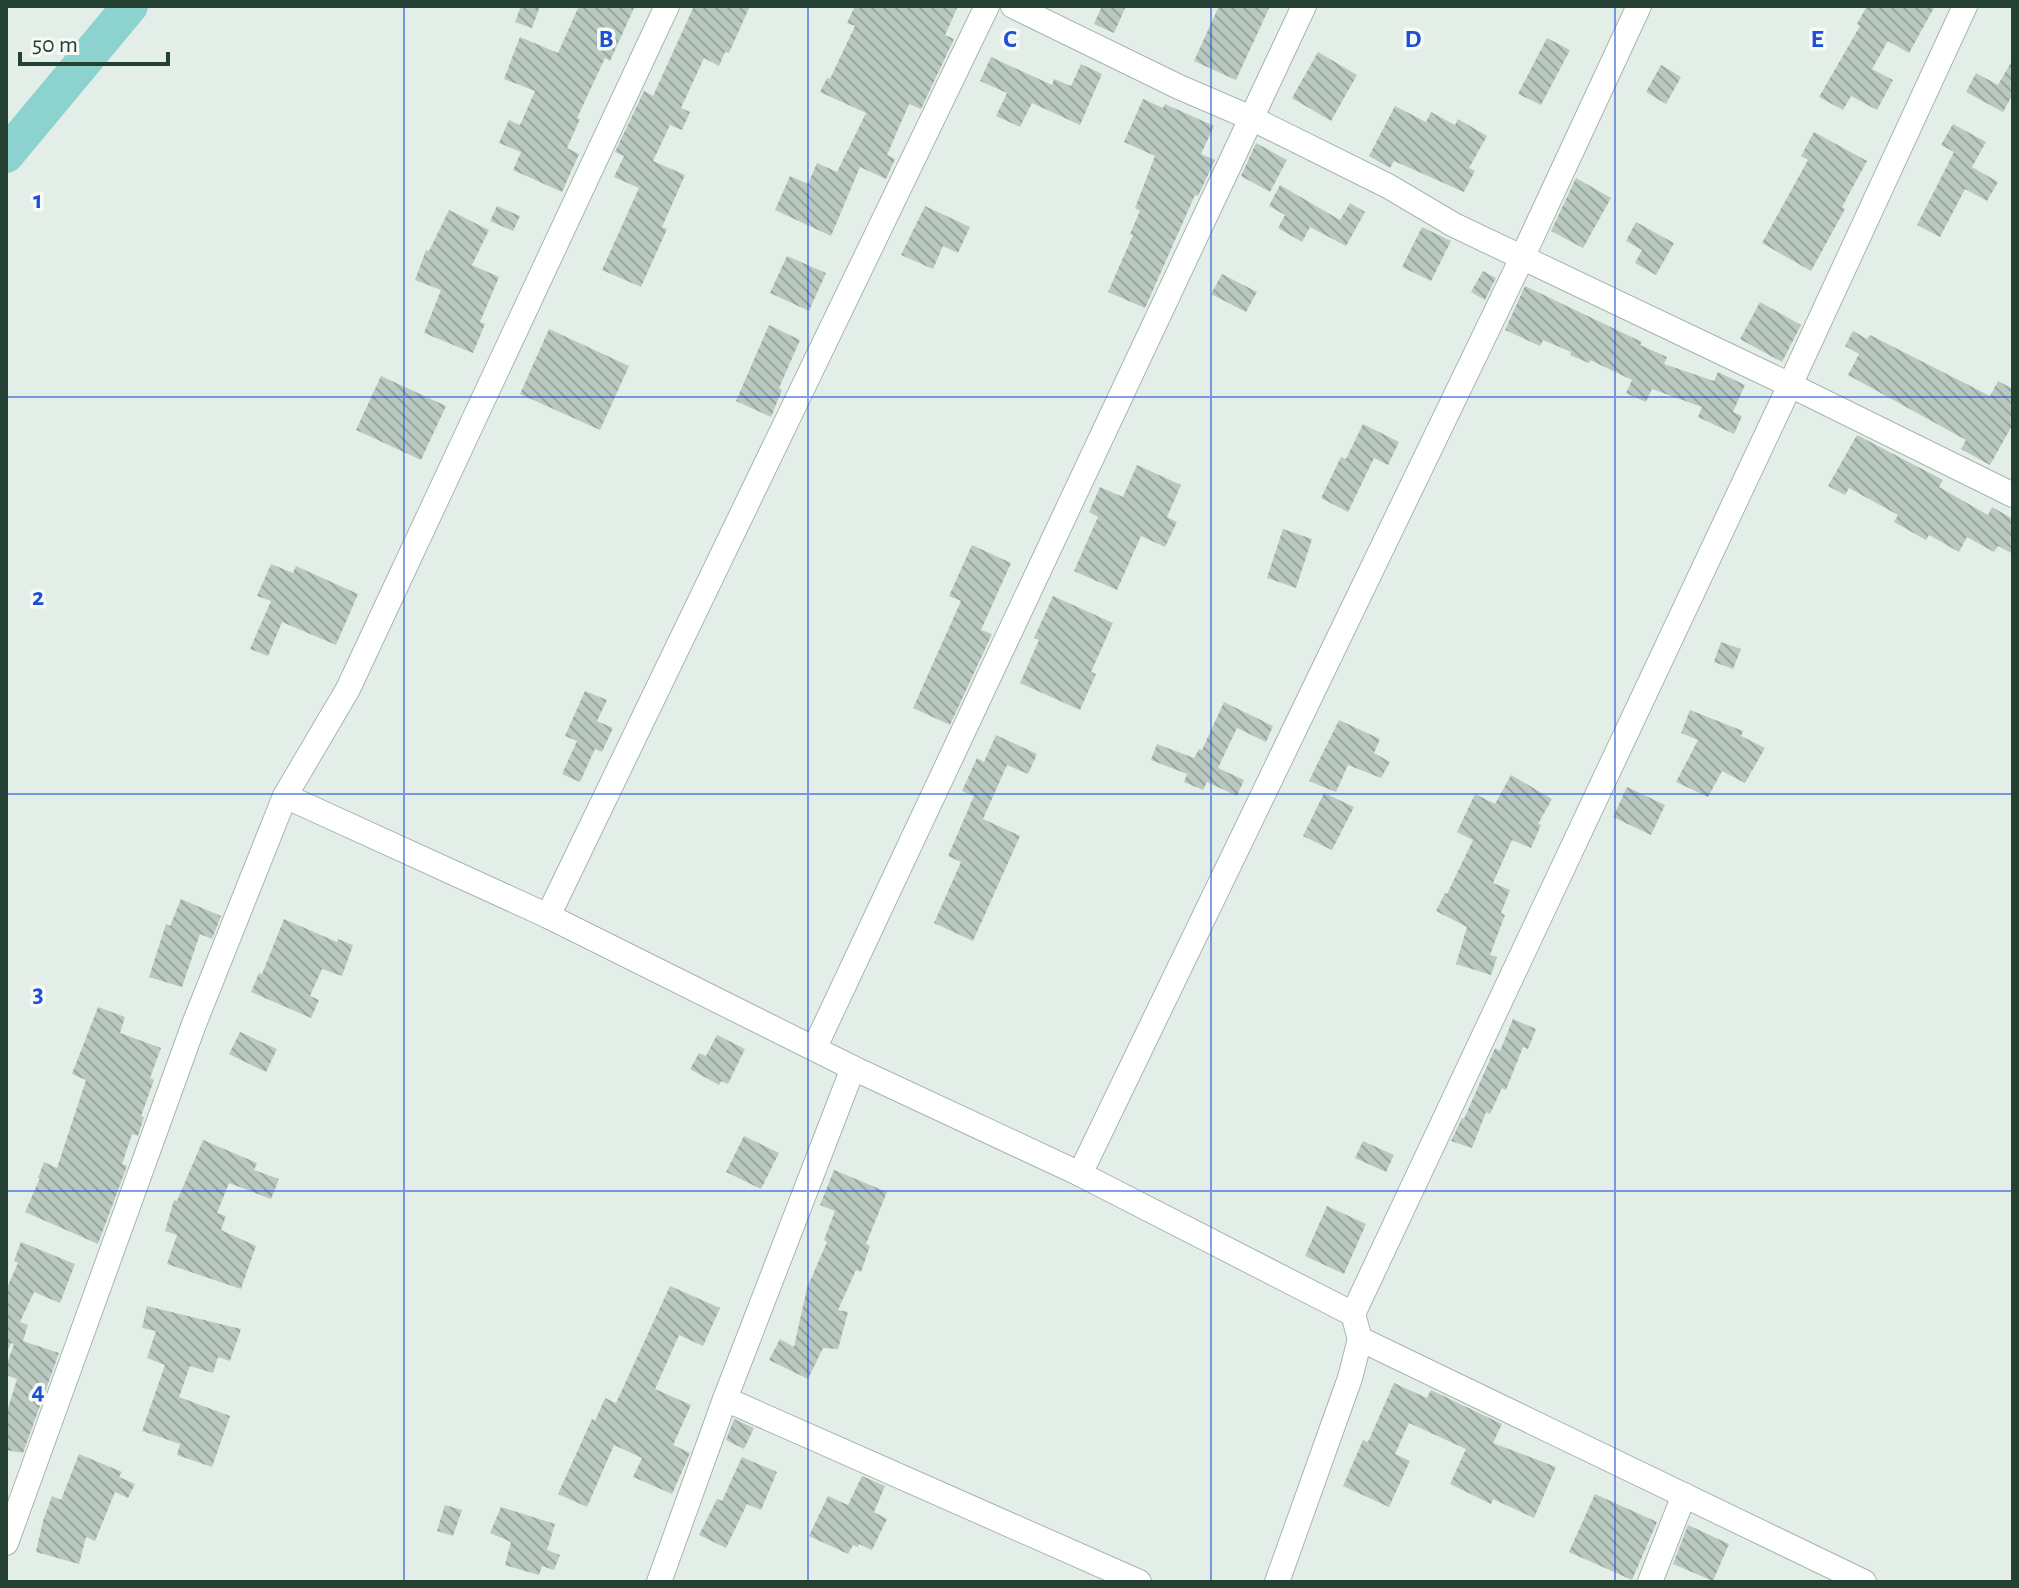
<svg xmlns="http://www.w3.org/2000/svg" width="2019" height="1588" viewBox="0 0 2019 1588" font-family="'Alegreya Sans',sans-serif">
  <style>
    .lines { fill: none; stroke-linecap: round; stroke-linejoin: round }
    .river { stroke: #8cd3cf; stroke-width: 36 }
    .building { fill: url(#building-back-hatch) }
    .minor-casing { stroke: #a6b6ae; stroke-width: 26 }
    .minor { stroke: #fff; stroke-width: 24 }
    .grid { fill: none; stroke: #1d4ed8; stroke-width: 2; stroke-opacity: 0.55 }
    .grid-label { font-size: 26px; text-anchor: middle; font-weight: bold; fill: #1d4ed8; stroke: #f5faf7; stroke-width: 7; stroke-linejoin: round; paint-order: stroke }
  </style>
  <defs>
    <pattern id="building-back-hatch" width="6" height="6" patternUnits="userSpaceOnUse" patternTransform="scale(2)"><rect width="6" height="6" fill="#b9c9c0"/><path d="M-1 5l2 2M0 0l6 6M5-1l2 2" fill="none" stroke="#96a59d"/></pattern>
  </defs>
  <rect width="100%" height="100%" fill="#e4eee8"/>
  <g class="lines">
    <polyline class="river" points="6,155 130,6"/>
  </g>
  <g class="building">
    <polygon points="521,6 540,6 532,28 515,22"/>
    <polygon points="579,6 635,6 610,61 605,58 577,118 580,119 567,148 579,154 562,192 513,170 521,152 499,143 509,120 520,125 535,91 504,79 520,37 558,53"/>
    <polygon points="694,6 750,6 729,53 725,52 719,66 704,58 681,108 690,112 682,130 670,125 653,161 685,175 662,227 667,229 641,287 602,270 639,188 614,177 624,156 615,152 644,91 653,96"/>
    <polygon points="855,6 958,6 945,35 954,39 921,109 909,104 887,155 895,159 886,179 860,167 831,236 775,210 790,176 808,184 817,163 837,172 866,113 820,92 827,78 830,79 855,26 847,23"/>
    <polygon points="1102,6 1126,6 1114,33 1094,24"/>
    <polygon points="1219,6 1270,6 1236,80 1194,61"/>
    <polygon points="1867,6 1935,6 1909,53 1888,41 1872,69 1893,80 1877,110 1851,96 1843,110 1819,97 1860,26 1857,24"/>
    <polygon points="1547,38 1570,50 1541,105 1518,94"/>
    <polygon points="1318,52 1357,75 1331,121 1292,98"/>
    <polygon points="991,57 1052,85 1054,79 1071,86 1081,64 1102,74 1080,125 1032,103 1020,127 996,116 1007,93 980,81"/>
    <polygon points="2013,59 2013,94 2003,112 1966,92 1976,73 1998,85"/>
    <polygon points="1661,65 1681,77 1666,104 1646,92"/>
    <polygon points="1143,99 1163,108 1165,104 1214,126 1201,154 1215,160 1198,196 1195,195 1145,308 1108,292 1133,235 1130,234 1140,211 1135,208 1155,156 1124,142"/>
    <polygon points="1395,106 1426,122 1431,112 1455,125 1458,119 1487,136 1469,168 1475,171 1464,192 1394,161 1390,168 1369,156"/>
    <polygon points="1953,124 1986,142 1972,167 1998,182 1987,201 1965,189 1940,237 1917,225 1954,152 1941,145"/>
    <polygon points="1814,132 1867,161 1842,207 1845,209 1811,271 1762,243 1808,160 1801,156"/>
    <polygon points="1256,143 1287,160 1270,192 1241,176"/>
    <polygon points="1576,178 1611,198 1583,248 1551,231"/>
    <polygon points="1280,185 1340,220 1350,203 1365,212 1346,246 1310,227 1302,242 1278,228 1285,215 1269,206"/>
    <polygon points="497,206 520,216 513,231 490,221"/>
    <polygon points="925,206 970,227 958,253 943,246 933,269 901,255"/>
    <polygon points="449,210 489,230 472,265 499,277 480,322 485,324 473,353 424,333 441,290 415,280 426,250 429,251"/>
    <polygon points="1636,222 1674,243 1656,275 1635,263 1642,250 1626,241"/>
    <polygon points="1422,227 1451,241 1431,281 1402,267"/>
    <polygon points="787,256 826,273 809,311 770,293"/>
    <polygon points="1483,271 1496,278 1485,300 1471,292"/>
    <polygon points="1222,274 1257,292 1246,312 1211,294"/>
    <polygon points="1525,286 1642,342 1640,345 1667,357 1664,364 1714,381 1718,372 1745,385 1733,412 1742,416 1734,434 1698,417 1702,407 1652,389 1646,402 1626,393 1632,380 1590,360 1589,363 1570,355 1571,352 1543,340 1540,346 1505,330"/>
    <polygon points="1760,302 1801,325 1782,362 1740,339"/>
    <polygon points="769,325 800,340 779,388 782,390 771,417 736,401"/>
    <polygon points="549,329 629,366 600,430 520,394"/>
    <polygon points="1853,331 1867,339 1870,335 1990,396 1998,381 2013,389 2013,424 1990,465 1961,449 1966,440 1848,375 1859,354 1845,346"/>
    <polygon points="381,376 446,406 421,460 356,430"/>
    <polygon points="1363,424 1399,442 1388,465 1374,458 1348,512 1321,498 1341,457 1346,459"/>
    <polygon points="1857,435 1943,480 1939,487 1988,515 1992,507 2013,519 2013,554 1998,546 1994,552 1967,537 1959,552 1929,535 1926,540 1894,522 1898,515 1849,488 1845,495 1828,486"/>
    <polygon points="1137,465 1181,485 1167,517 1177,522 1165,547 1141,536 1117,590 1074,571 1098,517 1089,512 1100,487 1123,497"/>
    <polygon points="1283,529 1312,539 1296,588 1267,578"/>
    <polygon points="972,545 1011,563 981,630 992,634 950,725 913,708 961,601 949,596"/>
    <polygon points="271,564 293,573 296,566 358,594 336,645 282,622 268,656 250,649 271,601 257,596"/>
    <polygon points="1053,596 1113,623 1091,672 1096,674 1080,710 1020,683 1039,640 1034,638"/>
    <polygon points="1721,642 1741,649 1733,669 1714,662"/>
    <polygon points="585,691 607,700 597,721 613,728 602,752 595,749 580,782 562,774 577,741 565,736"/>
    <polygon points="1224,702 1273,726 1266,742 1237,728 1218,768 1244,780 1237,796 1207,782 1203,790 1184,782 1187,774 1151,760 1157,744 1194,758 1199,749 1202,750"/>
    <polygon points="1690,710 1743,731 1741,736 1765,748 1745,783 1722,771 1708,797 1676,782 1698,740 1681,733"/>
    <polygon points="1339,720 1380,739 1374,753 1390,762 1381,778 1348,765 1336,792 1309,781"/>
    <polygon points="996,735 1037,754 1028,774 1007,765 983,819 1020,836 973,941 934,923 961,862 948,856 974,796 962,791 977,758 984,762"/>
    <polygon points="1511,775 1552,799 1538,824 1541,825 1531,848 1512,840 1493,883 1510,890 1501,913 1505,915 1490,955 1497,957 1491,975 1456,964 1467,927 1436,911 1445,893 1447,894 1473,840 1457,832 1475,794 1495,804"/>
    <polygon points="1627,787 1665,805 1651,835 1613,817"/>
    <polygon points="1324,793 1354,807 1332,850 1303,836"/>
    <polygon points="181,899 221,916 212,939 200,934 182,987 149,977 166,924 170,926"/>
    <polygon points="284,919 337,942 338,939 353,945 342,976 322,969 310,996 319,1000 311,1018 251,992 259,973 262,974"/>
    <polygon points="98,1007 125,1017 120,1033 161,1048 150,1078 154,1080 141,1116 144,1117 138,1136 132,1134 122,1164 127,1166 98,1244 25,1212 40,1178 38,1178 44,1162 57,1168 86,1080 72,1074"/>
    <polygon points="1513,1019 1536,1029 1528,1049 1523,1047 1506,1090 1502,1088 1490,1114 1486,1112 1472,1148 1451,1141 1462,1118 1464,1119 1495,1048 1500,1051"/>
    <polygon points="240,1032 277,1049 266,1072 229,1054"/>
    <polygon points="717,1035 745,1049 728,1084 721,1081 719,1085 690,1069 699,1053 706,1056"/>
    <polygon points="744,1136 779,1153 761,1189 726,1172"/>
    <polygon points="203,1140 257,1163 254,1170 279,1179 271,1199 229,1183 217,1213 226,1216 221,1230 256,1246 241,1289 167,1264 177,1235 165,1231 174,1200 177,1201"/>
    <polygon points="1363,1141 1394,1155 1386,1172 1355,1158"/>
    <polygon points="834,1170 887,1192 866,1244 870,1246 861,1272 856,1270 838,1310 848,1312 838,1349 823,1348 808,1379 769,1360 780,1339 794,1347 807,1288 827,1242 824,1240 835,1211 820,1205"/>
    <polygon points="1327,1206 1366,1224 1344,1274 1305,1256"/>
    <polygon points="21,1242 75,1264 60,1303 34,1292 20,1322 28,1325 23,1341 59,1353 23,1453 6,1450 6,1415 17,1379 6,1375 6,1366 14,1344 11,1343 6,1354 6,1290 18,1263 14,1261"/>
    <polygon points="670,1286 720,1308 703,1346 679,1335 655,1389 691,1405 673,1445 690,1453 672,1494 633,1477 642,1458 614,1445 587,1507 558,1494 592,1419 595,1421 605,1398 616,1403"/>
    <polygon points="147,1306 241,1329 230,1361 218,1357 213,1373 190,1366 179,1397 230,1416 212,1467 177,1455 180,1444 142,1431 165,1365 147,1358 156,1331 142,1328"/>
    <polygon points="1394,1383 1427,1398 1431,1390 1502,1424 1493,1443 1556,1467 1534,1518 1493,1499 1491,1504 1450,1484 1466,1449 1409,1423 1395,1454 1410,1461 1389,1507 1343,1486 1363,1440 1368,1442"/>
    <polygon points="734,1419 754,1428 744,1449 726,1440"/>
    <polygon points="79,1454 122,1472 119,1477 135,1484 128,1498 115,1492 95,1541 86,1537 79,1564 36,1552 43,1521 52,1496 61,1500"/>
    <polygon points="742,1457 777,1472 761,1510 747,1504 726,1548 699,1535 717,1499 722,1501"/>
    <polygon points="862,1476 885,1486 874,1512 887,1519 872,1550 859,1544 858,1547 853,1545 848,1554 809,1536 828,1496 848,1505"/>
    <polygon points="1595,1494 1657,1522 1632,1580 1569,1552"/>
    <polygon points="445,1505 462,1510 453,1536 437,1531"/>
    <polygon points="501,1507 555,1524 547,1550 560,1555 554,1570 542,1566 539,1575 505,1565 511,1542 490,1533"/>
    <polygon points="1688,1525 1729,1544 1713,1581 1673,1564"/>
  </g>
  <g class="lines">
    <defs>
      <g id="minor">
        <polyline points="1013,6 1179,87 1251,118 1388,186 1454,225 1790,385 2013,495"/>
        <polyline points="285,796 548,916 853,1068 1080,1174 1353,1314 1360,1339 1864,1582"/>
        <polyline points="548,916 987,6"/>
        <polyline points="815,1047 1304,6"/>
        <polyline points="1080,1174 1522,258 1639,6"/>
        <polyline points="1353,1314 1790,385 1965,6"/>
        <polyline points="725,1399 1139,1582"/>
        <polyline points="6,1543 194,1024 285,796 348,689 667,6"/>
        <polyline points="659,1582 725,1399 853,1068"/>
        <polyline points="1277,1582 1350,1378 1360,1339"/>
        <polyline points="1650,1582 1684,1495"/>
      </g>
    </defs>
    <use href="#minor" class="minor-casing"/>
    <use href="#minor" class="minor"/>
  </g>
  <path class="grid" d="M404,6V1582M808,6V1582M1211,6V1582M1615,6V1582M6,397H2013M6,794H2013M6,1191H2013"/>
  <g class="grid-label">
    <text x="606" y="47">B</text>
    <text x="1010" y="47">C</text>
    <text x="1413" y="47">D</text>
    <text x="1817" y="47">E</text>
    <text x="38" y="208">1</text>
    <text x="38" y="605">2</text>
    <text x="38" y="1002">3</text>
    <text x="38" y="1399">4</text>
  </g>
  <rect width="2019" height="1588" fill="none" stroke="#234032" stroke-width="16"/>
  <path d="M20 52v12h148v-12" fill="none" stroke="#234032" stroke-width="4"/>
  <text x="32" y="52" font-size="24" fill="#234032" stroke="#f5faf7" stroke-width="6" paint-order="stroke">50 m</text>
</svg>
